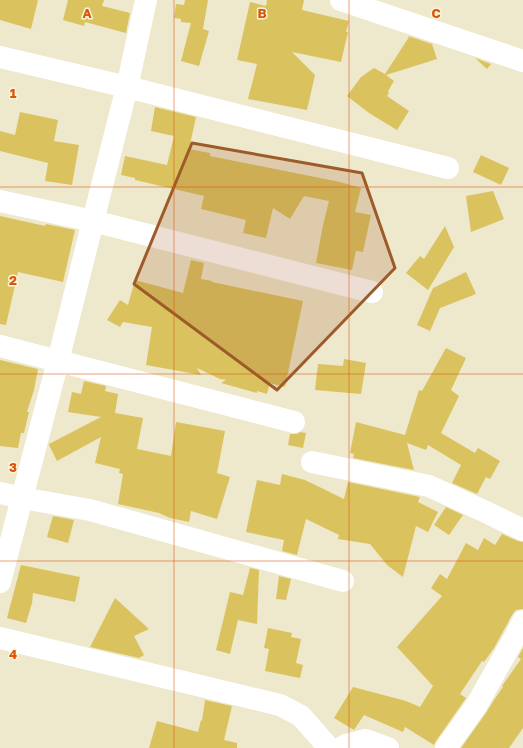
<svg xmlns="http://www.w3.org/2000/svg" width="523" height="748" viewBox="0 0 523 748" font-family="'Golos Text',sans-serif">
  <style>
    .building { fill: #dac35f }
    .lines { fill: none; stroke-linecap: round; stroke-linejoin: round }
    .minor { stroke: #fff; stroke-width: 22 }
    .marked { fill: #9e5b2a; fill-opacity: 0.2; stroke: #9e5b2a; stroke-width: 3; stroke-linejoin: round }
    .grid { fill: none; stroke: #dd550c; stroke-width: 1; stroke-opacity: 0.55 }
    .grid-label { font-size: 13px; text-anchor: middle; font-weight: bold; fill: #dd550c; stroke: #fcf6d9; stroke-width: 3; stroke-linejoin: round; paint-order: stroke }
  </style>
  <rect width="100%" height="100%" fill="#eee8cc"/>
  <g class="building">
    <polygon points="0,0 38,0 31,29 0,20"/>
    <polygon points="68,0 104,0 102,6 130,13 126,33 85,22 84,26 63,20"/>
    <polygon points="185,0 208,0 203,29 209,31 199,66 181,61 191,23 181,22 181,19 174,18 176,4 184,5"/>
    <polygon points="267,0 304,0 302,10 349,21 346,32 348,32 341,62 292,52 315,75 307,110 248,99 257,64 237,60 250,2 266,6"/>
    <polygon points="408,36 432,44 437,59 386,75 394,81 388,91 389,93 387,96 409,111 397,130 369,113 347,96 361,77 374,68 385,74 409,37"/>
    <polygon points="475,58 491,64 487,69"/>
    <polygon points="155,107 196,117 189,149 210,153 210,156 340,182 361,188 355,212 371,215 363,252 356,251 352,270 316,263 323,225 329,201 304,196 290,219 273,208 266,238 243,233 246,220 201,209 204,196 135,180 135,178 121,175 125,156 167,165 174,136 151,131"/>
    <polygon points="20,112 58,120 54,141 79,145 72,185 45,181 48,163 0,151 0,131 15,135"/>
    <polygon points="481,155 509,168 501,185 473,172"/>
    <polygon points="493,191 504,219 471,232 466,196"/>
    <polygon points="0,216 45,226 46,224 75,230 63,282 18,272 6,325 0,324"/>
    <polygon points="445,226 454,247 428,290 406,273 420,256 424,259"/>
    <polygon points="191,260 204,263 201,279 212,281 212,282 303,301 285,387 270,383 267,394 257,391 257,393 221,383 226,380 220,379 197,368 201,375 146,365 152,327 123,322 120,327 107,320 120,300 128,305 135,280 183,293"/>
    <polygon points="466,272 476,294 440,308 430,331 417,325 433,288"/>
    <polygon points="446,348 466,358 451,390 459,396 441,433 475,453 478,448 500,461 490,479 486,477 477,494 452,483 461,465 428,445 426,450 407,443 414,470 353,458 354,454 350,453 356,422 405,435 419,390 422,391"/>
    <polygon points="344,359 366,363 361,394 315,390 318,364 343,366"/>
    <polygon points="0,360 38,369 34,390 27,412 29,412 24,433 21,433 18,448 0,446"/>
    <polygon points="84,381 106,386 105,391 118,394 115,413 143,418 137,449 171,456 176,422 225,431 217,473 230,477 217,519 191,511 189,522 170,518 159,513 118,504 123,474 119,473 120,469 95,463 101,437 57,461 49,445 49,444 101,417 68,412 72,392 81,394"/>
    <polygon points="300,432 306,433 303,448 288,445 290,434 297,434"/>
    <polygon points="282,474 305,480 344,499 348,482 420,497 418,502 438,512 428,532 416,526 403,577 387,565 370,544 338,539 339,535 306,519 297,555 282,551 284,540 246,532 257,480 280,485"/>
    <polygon points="446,507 463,515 449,535 434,525"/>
    <polygon points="53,516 74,520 68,543 47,537"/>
    <polygon points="502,534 518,541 523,542 523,609 516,610 512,615 494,648 484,662 482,661 460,694 466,698 436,741 434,745 405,727 403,732 364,715 354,730 334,718 353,687 406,701 420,707 433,686 397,647 442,596 431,588 440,574 447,579 466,543 478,550 484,538 495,545"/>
    <polygon points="21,565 80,577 75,602 33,593 32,603 26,623 7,618"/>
    <polygon points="250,568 259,570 257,624 238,620 230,654 216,650 230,592 243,595"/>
    <polygon points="279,576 291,579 286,600 276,599"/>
    <polygon points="115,598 149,629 134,636 144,655 139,658 90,647"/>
    <polygon points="268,628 292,633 291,637 301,639 296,663 303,665 300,678 265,671 269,649 264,648"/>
    <polygon points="523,648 523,728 509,748 461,748 486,713 494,700 503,687 502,686 521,659 518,657"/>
    <polygon points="205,700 232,706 224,740 237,743 237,748 149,748 157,721 198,732 201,720 202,721"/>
  </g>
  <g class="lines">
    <g class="minor">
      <polyline points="341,0 523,61"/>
      <polyline points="0,57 127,87 448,168"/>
      <polyline points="0,201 93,221 372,292"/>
      <polyline points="0,346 58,361 294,422"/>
      <polyline points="312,462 429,486 486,512 523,530"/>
      <polyline points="0,493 22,498 90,510 343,581"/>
      <polyline points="0,582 58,361 93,221 127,87 146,0"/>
      <polyline points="0,638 280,705 301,716 329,748"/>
      <polyline points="341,748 346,745 366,740 388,748"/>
      <polyline points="446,748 476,706 516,635 523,621"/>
    </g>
  </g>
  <path class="marked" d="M192,143L362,173L395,268L277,390L134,284Z"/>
  <path class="grid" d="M174,0V748M349,0V748M0,187H523M0,374H523M0,561H523"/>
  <g class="grid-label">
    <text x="87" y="18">A</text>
    <text x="262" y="18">B</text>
    <text x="436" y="18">C</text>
    <text x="13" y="98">1</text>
    <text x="13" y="285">2</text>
    <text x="13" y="472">3</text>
    <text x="13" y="659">4</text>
  </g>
</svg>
